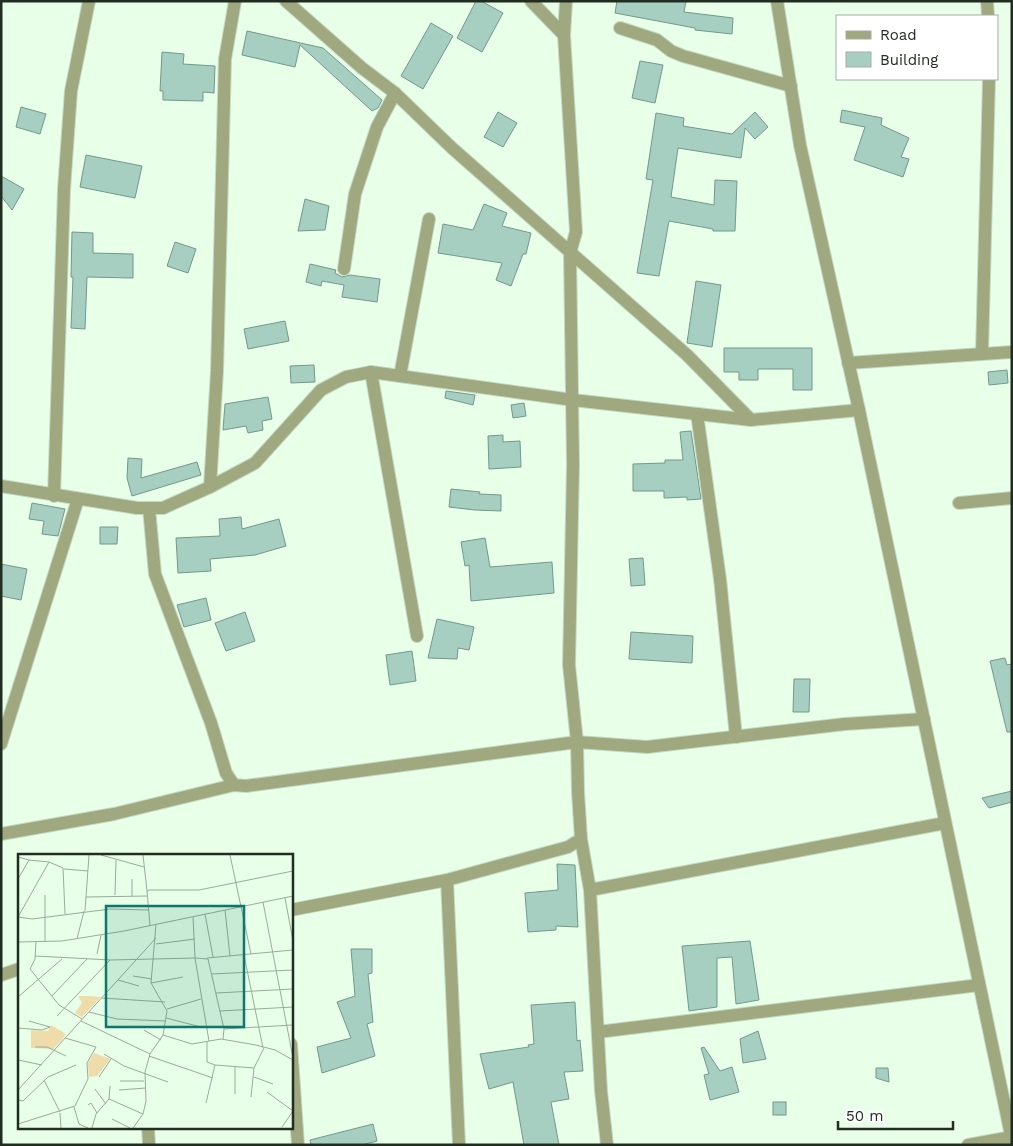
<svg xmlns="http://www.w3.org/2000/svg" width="1013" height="1146" viewBox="0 0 1013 1146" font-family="'Work Sans',sans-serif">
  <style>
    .building { fill: #a6cfc1; stroke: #71998c }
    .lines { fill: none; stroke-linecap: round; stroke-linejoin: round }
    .minor-casing { stroke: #c4d9c4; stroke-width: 14 }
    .minor { stroke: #9fa87e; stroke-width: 12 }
    .inset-road { fill: none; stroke: #99ab99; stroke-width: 1 }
    .view { fill: #0f766e; fill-opacity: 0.15; stroke: #0f766e; stroke-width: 2.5 }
    .inset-edge { fill: none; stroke: #222d22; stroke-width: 2.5 }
  </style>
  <rect width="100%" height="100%" fill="#e8ffe8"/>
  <g class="building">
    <polygon points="476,1 481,1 503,13 482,52 457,38"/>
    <polygon points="617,1 686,1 684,12 733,18 732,34 695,30 695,28 615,13"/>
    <polygon points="431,23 453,36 423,89 401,76"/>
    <polygon points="247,31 323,48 382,100 378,108 372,111 300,45 295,67 242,55"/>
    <polygon points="162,52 184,54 183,64 215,66 214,93 203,92 203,101 163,100 163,91 160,91"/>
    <polygon points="640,61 663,65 655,103 632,98"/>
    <polygon points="21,107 46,114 40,134 16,127"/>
    <polygon points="842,110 882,118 881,125 909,138 901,157 909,159 903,177 854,160 865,127 840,122"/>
    <polygon points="498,112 517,123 503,147 484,137"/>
    <polygon points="755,112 768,127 755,139 745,128 741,158 678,148 671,197 714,205 715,180 737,181 735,231 713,231 713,229 669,221 659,276 637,273 653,180 646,179 656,113 684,118 683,126 732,134"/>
    <polygon points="86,155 142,166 135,198 80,187"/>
    <polygon points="1,176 24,189 12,210 1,196"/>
    <polygon points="305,199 329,206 325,230 298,231"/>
    <polygon points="484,204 507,213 502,226 531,233 526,254 523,254 511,286 496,280 502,263 438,253 443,224 473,230"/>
    <polygon points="72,232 93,233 93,253 133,254 133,278 87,277 85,329 71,328 73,277 71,277"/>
    <polygon points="175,242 196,249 188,273 167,266"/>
    <polygon points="310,264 336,270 335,273 342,277 350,275 380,279 377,302 342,297 344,285 322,281 321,286 306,282"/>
    <polygon points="696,281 721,285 712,347 687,343"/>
    <polygon points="285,321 289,341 248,349 244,329"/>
    <polygon points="724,348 812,348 812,390 793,390 793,369 758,369 758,380 739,380 739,372 724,372"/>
    <polygon points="314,365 315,382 291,383 290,366"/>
    <polygon points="1007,370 1008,383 989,385 988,372"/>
    <polygon points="446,391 475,395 473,405 445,398"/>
    <polygon points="268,397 272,419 262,421 263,430 248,433 246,426 223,430 225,404"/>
    <polygon points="524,403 526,416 513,418 511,405"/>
    <polygon points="691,431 701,499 687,500 687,497 664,498 664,491 633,491 633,464 665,463 665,460 683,460 680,432"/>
    <polygon points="503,435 503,442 520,441 521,467 489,469 488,436"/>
    <polygon points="128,458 142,459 141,478 197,462 201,475 132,496 127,478"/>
    <polygon points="451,489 480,492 479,494 501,495 501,511 475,510 449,507"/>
    <polygon points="32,503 65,509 58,536 42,534 44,521 29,519"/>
    <polygon points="241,517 242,529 279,519 286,546 255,555 210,559 211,571 178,573 176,538 220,536 219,519"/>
    <polygon points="100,527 118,527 117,544 100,544"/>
    <polygon points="485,538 490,567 552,562 554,593 471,601 469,565 465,566 461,542"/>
    <polygon points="643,558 645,585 631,586 629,559"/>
    <polygon points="1,564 27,569 21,600 1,596"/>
    <polygon points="206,598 211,620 184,627 177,605"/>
    <polygon points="245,612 255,641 226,651 215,623"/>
    <polygon points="437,619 474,627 469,650 458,648 457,659 428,658"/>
    <polygon points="631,632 693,636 692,663 629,659"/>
    <polygon points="412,651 416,681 390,685 386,655"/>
    <polygon points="1005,658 1007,665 1012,664 1012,732 1007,732 990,661"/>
    <polygon points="794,679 810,679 809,712 793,712"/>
    <polygon points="1012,791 1012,802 989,808 982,798"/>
    <polygon points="557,864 575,865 578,927 556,926 556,930 528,932 525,893 558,890"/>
    <polygon points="750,941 759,1000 736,1004 732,957 717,958 717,1007 689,1011 682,946"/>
    <polygon points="351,949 372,949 372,973 368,974 373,1022 367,1024 375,1056 322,1073 317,1047 351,1038 337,1002 355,996"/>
    <polygon points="575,1002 577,1041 580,1040 583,1071 564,1072 569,1099 551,1102 559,1145 524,1145 513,1082 489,1089 480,1054 529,1047 528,1045 534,1044 531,1005"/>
    <polygon points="758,1031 766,1059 743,1063 740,1039"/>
    <polygon points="704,1047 720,1071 732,1067 739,1092 710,1100 704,1075 709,1074 701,1048"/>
    <polygon points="876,1068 888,1068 889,1082 876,1078"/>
    <rect x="773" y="1102" width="13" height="13"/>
    <polygon points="373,1124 377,1141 362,1145 311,1145 310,1140"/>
  </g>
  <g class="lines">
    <defs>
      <g id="minor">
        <polyline points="286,1 362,68 395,93 452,148 687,355 751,420"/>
        <polyline points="531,1 564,35"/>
        <polyline points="777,1 800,145 859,410 1012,1140"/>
        <polyline points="987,1 988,16"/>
        <polyline points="620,28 657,40 671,51 683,56 791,86"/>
        <polyline points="344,269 355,194 377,127 395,93"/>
        <polyline points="982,354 989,79"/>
        <polyline points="848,363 1012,352"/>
        <polyline points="371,372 417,636"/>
        <polyline points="400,376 429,219"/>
        <polyline points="697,414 720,579 736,737"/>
        <polyline points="1,486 137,508 163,508 210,487 255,463 321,390 346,377 371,372 573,400 751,420 859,410"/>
        <polyline points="210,487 217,371 225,59 235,1"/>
        <polyline points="54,496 64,189 71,91 89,1"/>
        <polyline points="959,503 1012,498"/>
        <polyline points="149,508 155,574 211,723 226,773 234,785"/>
        <polyline points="1,744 78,499"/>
        <polyline points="1,834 114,814 234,785 246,786 577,742 569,665 573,465 570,253 576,232 564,35 566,1"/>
        <polyline points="581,839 590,890 601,1091 607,1145"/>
        <polyline points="447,880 459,1145"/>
        <polyline points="590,890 945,823"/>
        <polyline points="291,910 447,880 568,847 581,839 578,792 577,742 647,747 845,724 924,719"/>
        <polyline points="1,975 19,969"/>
        <polyline points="598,1032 979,985"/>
        <polyline points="291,1044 298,1145"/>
        <polyline points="148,1127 149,1145"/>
        <polyline points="968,1145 1012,1137"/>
      </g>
    </defs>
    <use href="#minor" class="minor-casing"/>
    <use href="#minor" class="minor"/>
  </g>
  <g transform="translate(18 854)">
    <rect width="275" height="275" fill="#e8ffe8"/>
    <path d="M60,142H71L83,143L64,163L57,159L64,149ZM33,171L48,180L44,186L35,195L13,194V176L30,177ZM76,199L92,205L79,222L71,223L70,209Z" fill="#eda"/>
    <path class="inset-road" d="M83,1L126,13M125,1L129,37M212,1L233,100M0,3L11,6L0,25M11,6L31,8M46,15L70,17M114,25V42M27,41V88M97,41L98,6M68,43L130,42M267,44L275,87M245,48L275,204M207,56L212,102M67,57L71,1M187,60L195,103M0,63L14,65L92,55L131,56M0,63L31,8L45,14L47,60M175,63L177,104L190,105L206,175L205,185M132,72L129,37L131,36H181L275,17M59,85L66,57M0,88L44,87L106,77L275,42M18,88L17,105L12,115L41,151L64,165M138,90L177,85M79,100L83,81M226,101L245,194M17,102L93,106L177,104L191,187M189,104L275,96M194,120L275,116M115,122L134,125M100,126L121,132M133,129L165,123M198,139L275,135M34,142L69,105M0,143L44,105M84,144L147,148M149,155L183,145M202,157L275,153M71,158L99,165L148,167M39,162L92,106M148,164L183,173M63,167L132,200M0,174L24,176L32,173L11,167M206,175L275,171M126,176L143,186M145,181L174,190L203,185L238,191L257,196L275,206M189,187V208L197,211L236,214M17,193H29L48,202M86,200L106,212L150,228M131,202L195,224M0,206L24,211M81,223L93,205M236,223L255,230M26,226L42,258M102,227H126M77,235L88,250M0,236L138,84M101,236L128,234M249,238L275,257M217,240V212M233,243L236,214L246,194M91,245L125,260M0,246L5,247L30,223L58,211M188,249L197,211M70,251L73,249L79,259M56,253L61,270L70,274M42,259L43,274M94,265L112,274M0,270L57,252L70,225L69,209L78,193L47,184M264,273L275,257M74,274L78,260L91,245L92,232M115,274L125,260L128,247L127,218L132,200L145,181L149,157L133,129L138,70"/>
    <path class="view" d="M88,52H226V173H88Z"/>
    <rect width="275" height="275" class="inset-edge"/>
  </g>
  <rect width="1013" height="1146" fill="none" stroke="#222d22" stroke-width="5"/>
  <rect x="836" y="15" width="162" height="65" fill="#ffffff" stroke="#a7aba7"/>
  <rect x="846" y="31" width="25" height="8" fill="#9fa87e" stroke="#a7aba7"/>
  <text x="880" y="40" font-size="15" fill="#222d22">Road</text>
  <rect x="846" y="52" width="25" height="15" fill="#a6cfc1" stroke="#a7aba7"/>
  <text x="880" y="65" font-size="15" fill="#222d22">Building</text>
  <path d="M838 1121v8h115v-8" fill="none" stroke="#222d22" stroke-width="2.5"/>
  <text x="846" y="1121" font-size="15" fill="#222d22" stroke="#ffffff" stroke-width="4" paint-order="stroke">50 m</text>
</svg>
